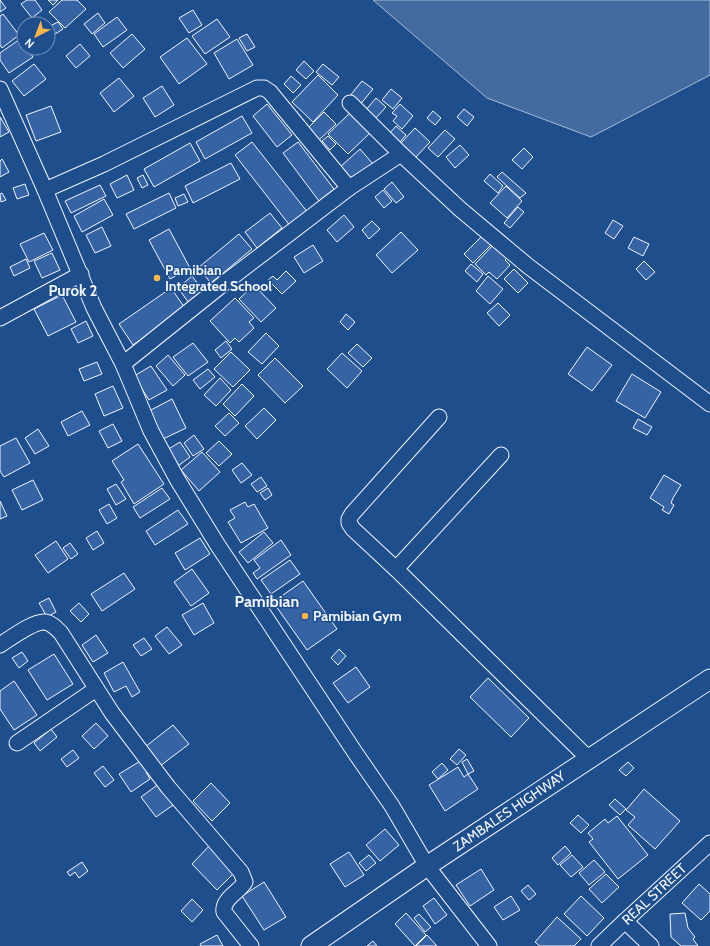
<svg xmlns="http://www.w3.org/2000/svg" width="710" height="946" viewBox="0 0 710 946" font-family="Cabin,sans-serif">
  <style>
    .water { fill: #446ba0; stroke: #a8bbd7 }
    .building { fill: #3563a3; stroke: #f2f6ff }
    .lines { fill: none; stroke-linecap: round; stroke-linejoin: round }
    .minor-casing { stroke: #f2f6ff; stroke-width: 17 }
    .major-casing { stroke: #f2f6ff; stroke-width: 21 }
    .minor { stroke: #1f4e8c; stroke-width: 15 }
    .major { stroke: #1f4e8c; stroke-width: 19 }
    .poi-dot { fill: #ffb74d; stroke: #1f4e8c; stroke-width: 1.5 }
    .labels { text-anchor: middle; stroke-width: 3; stroke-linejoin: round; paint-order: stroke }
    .poi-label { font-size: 14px; font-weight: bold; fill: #f2f6ff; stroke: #1f4e8c; text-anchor: start }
    .street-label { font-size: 14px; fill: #f2f6ff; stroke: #1f4e8c }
    .neighbourhood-label { font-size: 15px; font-weight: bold; fill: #f2f6ff; stroke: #1f4e8c }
    .quarter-label { font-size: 16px; font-weight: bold; fill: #f2f6ff; stroke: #1f4e8c }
  </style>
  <rect width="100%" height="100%" fill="#1f4e8c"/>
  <polygon class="water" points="373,0 710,0 710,75 591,137 487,98"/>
  <g class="building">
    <polygon points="0,0 6,8 0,12"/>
    <polygon points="27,0 35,0 42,10 32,18 21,4"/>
    <polygon points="48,0 58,0 53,5"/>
    <polygon points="62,0 77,0 86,9 65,28 49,12"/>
    <polygon points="193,10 202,25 189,33 179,18"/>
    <polygon points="98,13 105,23 92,34 84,24"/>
    <polygon points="3,14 19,35 2,48 0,45 0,16"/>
    <polygon points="117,17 127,30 103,47 94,34"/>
    <polygon points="217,19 230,37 205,54 192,36"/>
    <polygon points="58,22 63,29 49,38 48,27"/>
    <polygon points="132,34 145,49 123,68 110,53"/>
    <polygon points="247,34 255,47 247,51 239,38"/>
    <polygon points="187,38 207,64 179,84 160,57"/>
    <polygon points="20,39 24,44 24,48 27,48 33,57 9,73 0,60 0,53"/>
    <polygon points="237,39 253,65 229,79 214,53"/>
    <polygon points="80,44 90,56 76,68 66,56"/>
    <polygon points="304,61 314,71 306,79 296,70"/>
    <polygon points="34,64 46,79 24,96 12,81"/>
    <polygon points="323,64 339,77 332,85 316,72"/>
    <polygon points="318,75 338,95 313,122 292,102"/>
    <polygon points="291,76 301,85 293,93 284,84"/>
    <polygon points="119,78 134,96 114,112 100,93"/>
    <polygon points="362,81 373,89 359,106 349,97"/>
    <polygon points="162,86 174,105 155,117 143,98"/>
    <polygon points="391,89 402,98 393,109 382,100"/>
    <polygon points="376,98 386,107 375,119 365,111"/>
    <polygon points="267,104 292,135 277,147 253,116"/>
    <polygon points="400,104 413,116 402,129 393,121 397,116 392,113"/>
    <polygon points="51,106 61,132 36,141 26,115"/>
    <polygon points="464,109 474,117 467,126 457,117"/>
    <polygon points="433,111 441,118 435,125 427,118"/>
    <polygon points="324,112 336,124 318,141 307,129"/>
    <polygon points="350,113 370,133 348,154 328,134"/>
    <polygon points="242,116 252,133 205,159 196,142"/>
    <polygon points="0,117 9,132 0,137"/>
    <polygon points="396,126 406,135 399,143 389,134"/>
    <polygon points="415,128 430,142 414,159 399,145"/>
    <polygon points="445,130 455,139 438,157 428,148"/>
    <polygon points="328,136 336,144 330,150 322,141"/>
    <polygon points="252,142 309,214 291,227 235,155"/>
    <polygon points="298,142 334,189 319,201 283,153"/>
    <polygon points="190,143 200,161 154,187 144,169"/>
    <polygon points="460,145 469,155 455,168 446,157"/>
    <polygon points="524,148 533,157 522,169 512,160"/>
    <polygon points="360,149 373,164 352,182 339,168"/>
    <polygon points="2,159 9,172 0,177 0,161"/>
    <polygon points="231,163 240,179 193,203 185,186"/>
    <polygon points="502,172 526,193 520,198 497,177"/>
    <polygon points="490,174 503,186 498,193 484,181"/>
    <polygon points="127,175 134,190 117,198 110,184"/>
    <polygon points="143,175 148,185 142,188 137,178"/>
    <polygon points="392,182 404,197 396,203 384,189"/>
    <polygon points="25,184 29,195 17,199 13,188"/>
    <polygon points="100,185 106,196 71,213 65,201"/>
    <polygon points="506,186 522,201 507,218 490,203"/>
    <polygon points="383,190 392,201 384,208 375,197"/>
    <polygon points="2,193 6,200 1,202 0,194"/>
    <polygon points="169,193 176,208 134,229 126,214"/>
    <polygon points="184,194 188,202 178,206 175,198"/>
    <polygon points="104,199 113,215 82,232 74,216"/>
    <polygon points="518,207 524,212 510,228 504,223"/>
    <polygon points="270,213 282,228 257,248 245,232"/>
    <polygon points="344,215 354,227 337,242 327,230"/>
    <polygon points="613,220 623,226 614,239 605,233"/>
    <polygon points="372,221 380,229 369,239 362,230"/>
    <polygon points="102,227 111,246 95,253 86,235"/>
    <polygon points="169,229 190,268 170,279 149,240"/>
    <polygon points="401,232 418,250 392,273 376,255"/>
    <polygon points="44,233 53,250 29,262 20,244"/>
    <polygon points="239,234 252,249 211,283 198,268"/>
    <polygon points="483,235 492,244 473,263 464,254"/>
    <polygon points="634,237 649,244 643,256 628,248"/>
    <polygon points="496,242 509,256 505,260 510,265 497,279 489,272 486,275 475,264"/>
    <polygon points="313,245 323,261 304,273 294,257"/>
    <polygon points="52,253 60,270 42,278 34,261"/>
    <polygon points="26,259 30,268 14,276 10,267"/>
    <polygon points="644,261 655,272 646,280 636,269"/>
    <polygon points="471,264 483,274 477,282 465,271"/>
    <polygon points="514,269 528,283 518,293 504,279"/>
    <polygon points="286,271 296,281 282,294 268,280 273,276 277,280"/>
    <polygon points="192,276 203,291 189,303 178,288"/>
    <polygon points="488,276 503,289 490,304 476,291"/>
    <polygon points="254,285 276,308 261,322 239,299"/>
    <polygon points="171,288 185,308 133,345 119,324"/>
    <polygon points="62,295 76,322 48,336 34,309"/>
    <polygon points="235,298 254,318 249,322 254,328 239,342 235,338 230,343 210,321"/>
    <polygon points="498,303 510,315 499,326 487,313"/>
    <polygon points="346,314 355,322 348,330 340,322"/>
    <polygon points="86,321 93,336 78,343 71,329"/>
    <polygon points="266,333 279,346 262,364 248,352"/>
    <polygon points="226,341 232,349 221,358 215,350"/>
    <polygon points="193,343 208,362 188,376 173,357"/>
    <polygon points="357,344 372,358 363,367 348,353"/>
    <polygon points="587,347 612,365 592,391 568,374"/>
    <polygon points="231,352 250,370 233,387 214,369"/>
    <polygon points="342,353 362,371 347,388 327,369"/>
    <polygon points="168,355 185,375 173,386 156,366"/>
    <polygon points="275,358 303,386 285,403 258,375"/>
    <polygon points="97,362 102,374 84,381 79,369"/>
    <polygon points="151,366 167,390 149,400 134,376"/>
    <polygon points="208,369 215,377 200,389 193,380"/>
    <polygon points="632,374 661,392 645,418 616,401"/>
    <polygon points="220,378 231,390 216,406 204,395"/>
    <polygon points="242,384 254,396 235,416 223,404"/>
    <polygon points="113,386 123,408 104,416 95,394"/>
    <polygon points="172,399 186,428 163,439 149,411"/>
    <polygon points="264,408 276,420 257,439 245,426"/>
    <polygon points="82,411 90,425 68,436 61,422"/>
    <polygon points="229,413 239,423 225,436 215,426"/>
    <polygon points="638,419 652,427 647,435 633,428"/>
    <polygon points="113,424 122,441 108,448 99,431"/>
    <polygon points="38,429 49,446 35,454 25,438"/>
    <polygon points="194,435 204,449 193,456 184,443"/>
    <polygon points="16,438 30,463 4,477 0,471 0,446"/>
    <polygon points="219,441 232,454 219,466 206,453"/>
    <polygon points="180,442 190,457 178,466 167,450"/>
    <polygon points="138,444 164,484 134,504 121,482 124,480 112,461"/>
    <polygon points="202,452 220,472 199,491 181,470"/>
    <polygon points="242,463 252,475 241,483 232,470"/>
    <polygon points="664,475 681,485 673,498 671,503 674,505 669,514 662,510 664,507 650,498"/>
    <polygon points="261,477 267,486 257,492 251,484"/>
    <polygon points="33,480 43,500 22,510 12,490"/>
    <polygon points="116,484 126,499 116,505 107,489"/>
    <polygon points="162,488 170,499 140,518 133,507"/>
    <polygon points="268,488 272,495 265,500 260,493"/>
    <polygon points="0,501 7,516 0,519"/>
    <polygon points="245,502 248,507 254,504 268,528 241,543 228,522 235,518 230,510"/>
    <polygon points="109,504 117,518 107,524 99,510"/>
    <polygon points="178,510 188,524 155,545 146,531"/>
    <polygon points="97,531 104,543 93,550 86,538"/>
    <polygon points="264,532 273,543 248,563 239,552"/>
    <polygon points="200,538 210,554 185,570 175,553"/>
    <polygon points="281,540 291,555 257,579 253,573 260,568 254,560"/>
    <polygon points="56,541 68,559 48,573 35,555"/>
    <polygon points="70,543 78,554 71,559 63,548"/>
    <polygon points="290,560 300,574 271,594 261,580"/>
    <polygon points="192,569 209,593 191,606 174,582"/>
    <polygon points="124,573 135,589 102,611 91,594"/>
    <polygon points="303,581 337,629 307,650 273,602"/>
    <polygon points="49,598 56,612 47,617 39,603"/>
    <polygon points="79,603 89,614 81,622 70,611"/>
    <polygon points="203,603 214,623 194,635 182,615"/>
    <polygon points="167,627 182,645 169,654 155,636"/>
    <polygon points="96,635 108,653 93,662 82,645"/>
    <polygon points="144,638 152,649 141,656 133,645"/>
    <polygon points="339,649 346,656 338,665 331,658"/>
    <polygon points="22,652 28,661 19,668 12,658"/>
    <polygon points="54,654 73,684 47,700 28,670"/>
    <polygon points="123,662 140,692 132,697 126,686 114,692 104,673"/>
    <polygon points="356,667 370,687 348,703 333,683"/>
    <polygon points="488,678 529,718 511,737 470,697"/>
    <polygon points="14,681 37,715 14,730 0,709 0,691"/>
    <polygon points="96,723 108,736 94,749 82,736"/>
    <polygon points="173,725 189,744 160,766 145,747"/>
    <polygon points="51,729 57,737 40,751 34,743"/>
    <polygon points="459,749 466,755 457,765 450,759"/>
    <polygon points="73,750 79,758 67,767 61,759"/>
    <polygon points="467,759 474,771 468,774 462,762"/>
    <polygon points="142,760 149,770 146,772 150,779 131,792 119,774"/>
    <polygon points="628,762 634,768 626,776 619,770"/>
    <polygon points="442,763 448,770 438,779 432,772"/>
    <polygon points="103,766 114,780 105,787 94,773"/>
    <polygon points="458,767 464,777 468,774 478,789 445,811 429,785"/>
    <polygon points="160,783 176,803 156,817 141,797"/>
    <polygon points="211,783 230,803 212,821 193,801"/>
    <polygon points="644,789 680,821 655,849 628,825 635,817 626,810"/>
    <polygon points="615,799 626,809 620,815 609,805"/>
    <polygon points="578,815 589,825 581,833 570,823"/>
    <polygon points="617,816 648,855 618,879 589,842 593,839 588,833 605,819 608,823"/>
    <polygon points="385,829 399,845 380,861 366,845"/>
    <polygon points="211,844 237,870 217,890 192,864"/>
    <polygon points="565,846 571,853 558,865 552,858"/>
    <polygon points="349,852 364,875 345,887 330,864"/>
    <polygon points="369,855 376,863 366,871 359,863"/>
    <polygon points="572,855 583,867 571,877 560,865"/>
    <polygon points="594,860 605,872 589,885 579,873"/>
    <polygon points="82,862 88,871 79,878 75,872 70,876 67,872"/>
    <polygon points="481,869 494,890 470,906 456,885"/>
    <polygon points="606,874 619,887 602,903 589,889"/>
    <polygon points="264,882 286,917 264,930 242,896"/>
    <polygon points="699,884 710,894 710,911 701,920 682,903"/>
    <polygon points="528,885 536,894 529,900 521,891"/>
    <polygon points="511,896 520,910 503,920 494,907"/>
    <polygon points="581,896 604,918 587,936 564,914"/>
    <polygon points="434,898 447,915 435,924 423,906"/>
    <polygon points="192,899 203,910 192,922 181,911"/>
    <polygon points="406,913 426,935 415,946 395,924"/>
    <polygon points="685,913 688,928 695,937 693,939 698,946 681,946 671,937 670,914"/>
    <polygon points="419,914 431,927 425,932 414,918"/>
    <polygon points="557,917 581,939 574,946 540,946 535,942"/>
    <polygon points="217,935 223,946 201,946 200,944"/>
    <polygon points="427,935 437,946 416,946"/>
    <polygon points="373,941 377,946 367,946"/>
  </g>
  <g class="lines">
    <defs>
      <g id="minor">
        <polyline points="0,89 45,190 94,308 123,364 151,431 177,479 217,544 356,754 392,806 427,866 489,946"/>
        <polyline points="350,103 401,154 460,209 528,266 710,404"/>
        <polyline points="45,190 104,164 257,88 264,88 270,92 349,188"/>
        <polyline points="0,318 81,274"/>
        <polyline points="123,364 223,284 349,188 401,154"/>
        <polyline points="439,417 352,514 349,519 349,523 353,529 396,569 588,758"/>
        <polyline points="396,569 501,455"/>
        <path d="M0,645C11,638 33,621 45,622C52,623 56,628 61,633L112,713L168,787L241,872L245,882C239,892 222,899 224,912L251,946"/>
        <polyline points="17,743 96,689"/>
        <polyline points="625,921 651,946"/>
        <polyline points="599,946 625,921 710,843"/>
      </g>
      <polyline id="major" points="311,946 427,866 710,679"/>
    </defs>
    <use href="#minor" class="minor-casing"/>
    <use href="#major" class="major-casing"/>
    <use href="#minor" class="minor"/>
    <use href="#major" class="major"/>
  </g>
  <g class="poi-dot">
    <circle cx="157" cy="278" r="4"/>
    <circle cx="305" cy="616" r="4"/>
  </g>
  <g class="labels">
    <g class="poi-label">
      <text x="165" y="275">Pamibian<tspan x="165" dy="16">Integrated School</tspan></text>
      <text x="313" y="621">Pamibian Gym</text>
    </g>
    <g class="street-label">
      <text transform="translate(509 811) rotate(-34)" y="5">ZAMBALES HIGHWAY</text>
      <text transform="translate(654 894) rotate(-43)" y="5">REAL STREET</text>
    </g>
    <g class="neighbourhood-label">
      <text x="73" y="296">Purok 2</text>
    </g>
    <g class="quarter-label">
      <text x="267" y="607">Pamibian</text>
    </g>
  </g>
  <g transform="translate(36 36) rotate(222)"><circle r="19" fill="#1f4e8c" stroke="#7391ba"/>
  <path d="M0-3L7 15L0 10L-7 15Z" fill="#ffb74d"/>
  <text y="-6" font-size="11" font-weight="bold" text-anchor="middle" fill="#f2f6ff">N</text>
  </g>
</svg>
